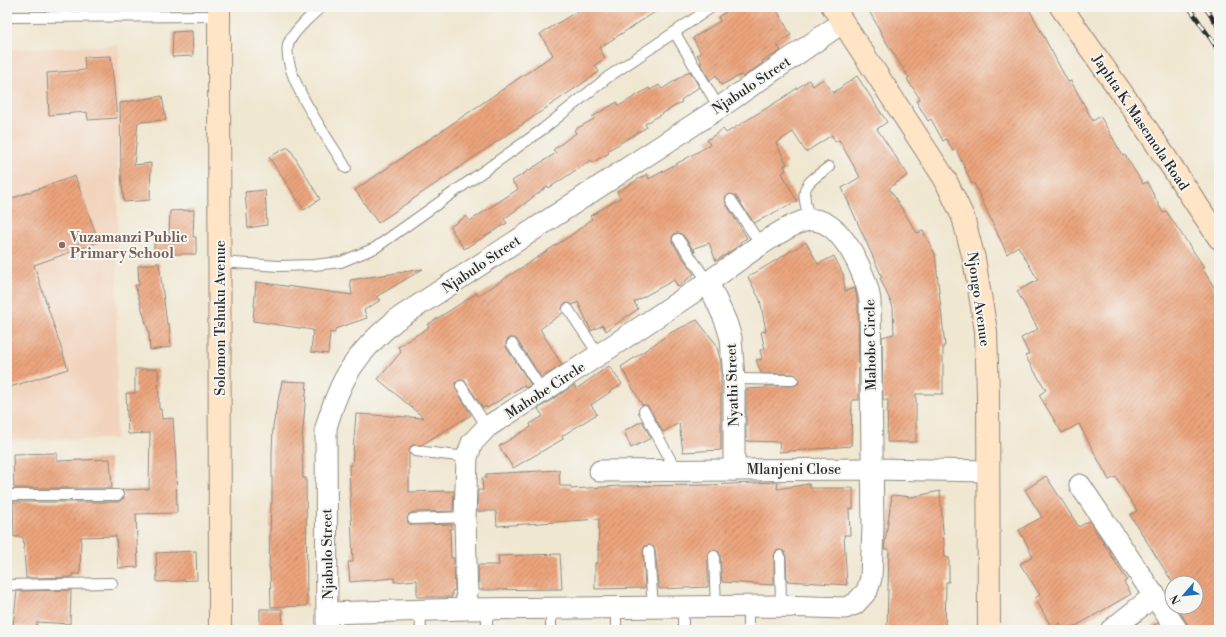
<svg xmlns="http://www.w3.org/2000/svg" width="1226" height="637" viewBox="0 0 1226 637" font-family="'Libre Bodoni',serif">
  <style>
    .built { fill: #f2d4be }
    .building { fill: url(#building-hatch) }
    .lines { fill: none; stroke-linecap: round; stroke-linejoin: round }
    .lane-casing { stroke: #8e897e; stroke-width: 12 }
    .street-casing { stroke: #8e897e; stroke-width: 23 }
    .secondary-casing { stroke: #8e897e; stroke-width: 24 }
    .lane { stroke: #fff; stroke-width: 10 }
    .street { stroke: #fff; stroke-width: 21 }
    .secondary { stroke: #ffe4c6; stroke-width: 22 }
    .rail-casing { stroke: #2b2b2b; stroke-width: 4.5 }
    .rail { stroke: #f6f6f2; stroke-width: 3; stroke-dasharray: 9; stroke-linecap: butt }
    .education-dot { fill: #8d6e63; stroke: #f6f6f2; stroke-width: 1.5 }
    .labels { text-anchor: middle; stroke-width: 4; stroke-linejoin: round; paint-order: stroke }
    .street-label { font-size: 14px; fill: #2b2b2b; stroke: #f6f6f2 }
    .education-label { font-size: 14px; font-weight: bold; fill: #785e54; stroke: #f6f6f2; text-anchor: start }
  </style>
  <defs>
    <pattern id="building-hatch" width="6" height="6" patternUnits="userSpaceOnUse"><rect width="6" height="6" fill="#eba47d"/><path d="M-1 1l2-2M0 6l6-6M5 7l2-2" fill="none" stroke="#bf8667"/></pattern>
  </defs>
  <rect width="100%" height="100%" fill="#f6f6f2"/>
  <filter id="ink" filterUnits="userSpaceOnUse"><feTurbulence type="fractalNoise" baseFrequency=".025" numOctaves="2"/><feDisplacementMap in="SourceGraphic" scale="8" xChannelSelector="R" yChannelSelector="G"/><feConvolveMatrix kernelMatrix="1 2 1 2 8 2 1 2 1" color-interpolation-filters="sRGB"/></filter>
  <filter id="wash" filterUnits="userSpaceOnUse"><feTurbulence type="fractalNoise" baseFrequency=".012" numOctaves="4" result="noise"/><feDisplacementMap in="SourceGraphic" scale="16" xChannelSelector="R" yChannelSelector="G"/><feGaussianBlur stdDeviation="0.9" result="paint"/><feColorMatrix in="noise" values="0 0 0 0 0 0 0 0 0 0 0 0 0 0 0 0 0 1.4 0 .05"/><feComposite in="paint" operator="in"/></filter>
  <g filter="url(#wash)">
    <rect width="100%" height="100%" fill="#f0e7d1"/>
    <polygon class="built" points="119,45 116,439 7,440 7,50"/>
    <g id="blocks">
      <g class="building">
        <polygon points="584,7 663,7 599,48 605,58 595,65 599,72 378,223 355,190 553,55 540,34"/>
        <polygon points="734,7 775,7 791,35 777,44 781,51 762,61 763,63 743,77 741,75 721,85 716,75 710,80 700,63 702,63 697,55 701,53 693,38 720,21 718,17"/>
        <polygon points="867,7 1028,7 1068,82 1071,81 1093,121 1100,116 1123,156 1125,155 1143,184 1147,182 1163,213 1166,211 1204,267 1202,268 1219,295 1219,630 1189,630 1187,623 1179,611 1183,609 1182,607 1196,607 1196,583 1173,583 1130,515 1137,511 1116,477 1109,480 1079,424 1062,433 1039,395 1046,390 1025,356 1029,354 1021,338 1038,329 1017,291 1038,280 1018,246 1007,254 974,183 972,184 956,149 953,151 946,139 943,141 931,119 928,121 916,101 920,99 907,79 909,78 888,45"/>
        <polygon points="192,31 193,56 172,57 173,32"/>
        <polygon points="111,56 117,118 88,120 87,112 49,115 47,73 85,70 84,57"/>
        <polygon points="690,71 699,87 681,100 682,102 645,124 647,127 607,151 609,153 593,162 591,160 549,188 548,186 504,219 507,223 464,249 450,227 466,216 470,221 518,189 512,181 556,153 553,150 576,133 574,130 594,119 592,117 617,102 619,106 649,88 650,90 659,85 662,89"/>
        <polygon points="857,76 887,122 877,129 908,175 889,188 917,233 923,231 935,254 945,346 943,346 943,394 916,394 916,442 887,442 888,400 883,400 882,337 894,334 893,307 880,278 882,277 842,188 860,177 839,140 835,142 832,135 806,152 793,132 776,143 787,164 784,165 786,170 782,173 797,201 754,223 736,196 730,194 725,197 726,204 747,238 740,242 741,244 716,261 709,243 694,248 695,252 683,235 678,233 675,233 672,237 672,242 694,274 678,287 674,280 634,302 638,309 606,331 603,325 591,331 578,302 573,305 568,303 564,304 562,309 563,313 540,329 562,365 542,378 517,340 515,338 509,338 506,341 506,347 531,385 525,388 524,385 487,408 486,406 483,408 464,380 460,380 455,383 456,389 471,415 421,445 412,445 409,451 409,492 454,491 453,511 413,512 409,514 407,519 408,523 413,525 452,524 452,529 450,529 451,558 454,558 455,590 452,591 452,597 417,597 417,580 394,582 394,578 350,582 348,562 353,562 349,465 352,465 356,414 424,418 378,379 401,352 398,347 429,327 427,325 477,293 478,296 570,236 592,219 590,216 620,198 617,192 647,174 649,179 710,145 707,140 723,129 726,133 783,98 809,80 813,86 823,79 833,93"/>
        <polygon points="162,96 166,120 138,122 134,165 151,163 150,200 124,202 121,175 120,103"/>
        <polygon points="286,148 289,148 293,154 320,199 304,210 269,157"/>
        <polygon points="75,176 99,242 34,265 68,369 7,388 7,200"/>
        <polygon points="265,190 267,225 248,228 245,192"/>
        <polygon points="194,210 193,237 196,237 196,254 154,254 154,237 169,237 170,211"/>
        <polygon points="806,242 818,264 834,256 843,274 845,291 855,288 858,305 859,400 852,400 851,446 779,452 780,442 746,441 746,389 766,388 766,386 793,386 798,384 799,380 798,377 794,374 761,373 756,360 762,359 760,350 765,349 761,332 766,331 760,300 748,277"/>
        <polygon points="159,263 167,324 169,324 171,347 150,350 149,333 135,285 139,285 138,266"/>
        <polygon points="423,269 376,297 381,300 364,310 367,318 335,329 335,333 330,332 328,354 311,352 313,330 253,321 256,282 352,295 350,280"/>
        <polygon points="697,320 716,344 721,362 721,450 683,452 679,423 663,432 649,408 647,405 642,405 621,367 672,332"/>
        <polygon points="609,366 622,384 591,405 597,414 562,436 563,439 513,468 499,446 531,427 530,424 543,416 538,409 574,385 576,389"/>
        <polygon points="135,369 158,369 159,409 161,409 162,419 173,418 176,464 177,513 136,514 138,567 118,568 116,536 81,537 80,574 72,574 72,577 26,578 23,537 14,537 13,502 118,502 124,498 124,495 122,490 149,489 150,433 128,434 126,393 135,393"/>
        <polygon points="282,381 307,382 302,441 303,478 306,478 307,606 271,607 270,568 269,568 271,503 272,503 272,454 273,426"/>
        <polygon points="642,421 651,438 631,448 624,431"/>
        <polygon points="57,453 57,461 110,459 112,488 14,488 13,454"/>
        <polygon points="559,470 560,486 571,486 571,489 620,486 707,485 778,482 777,489 809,484 810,488 853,488 853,509 849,509 850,535 844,535 847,585 787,581 786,555 785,552 780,550 776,551 774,556 774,585 722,582 720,555 719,552 714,550 710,551 708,556 708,587 659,589 655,550 654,547 649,545 645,546 643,551 645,588 595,589 595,563 598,563 599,519 497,526 496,511 477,511 478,490 483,490 482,478 486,478 486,474"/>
        <polygon points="1046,476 1079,527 1089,521 1127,580 1124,582 1131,594 1069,630 1064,630 1060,623 1052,628 1035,598 1040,595 1020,564 1033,556 1019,530 1042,517 1025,490"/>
        <polygon points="940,491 945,557 949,558 949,582 946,582 945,630 887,630 889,549 884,549 892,495 912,497"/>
        <polygon points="196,551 197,580 157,582 156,553"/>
        <polygon points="560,554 562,589 479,590 478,565 499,565 498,556"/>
        <polygon points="71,590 70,624 37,622 36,628 13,626 17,591"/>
        <polygon points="260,609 282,609 283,629 260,630"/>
        <polygon points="1158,623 1163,630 1146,630"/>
      </g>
    </g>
  </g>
  <g filter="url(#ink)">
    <use href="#blocks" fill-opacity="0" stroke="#8e897e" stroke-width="1"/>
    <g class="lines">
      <defs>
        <g id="lane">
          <path d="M322,7C313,13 290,35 288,45C282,76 330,141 346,168"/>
          <polyline points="7,17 219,16"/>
          <polyline points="675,33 719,108"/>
          <polyline points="731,200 761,245"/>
          <path d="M810,220C800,188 802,186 829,167"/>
          <polyline points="678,239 708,282"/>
          <polyline points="219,262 279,266 314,265 341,262 375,248 543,129 608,77 712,7"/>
          <polyline points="568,309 599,355"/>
          <polyline points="512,344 543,392"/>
          <polyline points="734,379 793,380"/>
          <polyline points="461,386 487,427"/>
          <polyline points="644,411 676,470"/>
          <polyline points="415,451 467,457"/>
          <polyline points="7,495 118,495"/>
          <polyline points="413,519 465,517"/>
          <polyline points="649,551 653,608"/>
          <polyline points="714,556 716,608"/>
          <polyline points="780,556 781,606"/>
          <polyline points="7,585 112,583"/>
          <polyline points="748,607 748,630"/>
          <polyline points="683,608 683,630"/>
          <polyline points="487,609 487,630"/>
          <polyline points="551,609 551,630"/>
          <polyline points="420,610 421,630"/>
          <polyline points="616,630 616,608"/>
        </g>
        <g id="street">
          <polyline points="708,282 726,322 731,338 734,379 734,470"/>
          <polyline points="600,471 872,469 988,471"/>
          <polyline points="1080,485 1177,630"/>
          <path d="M328,613L467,609L781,606L845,608L855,604L867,591L871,578L873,527L870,301C867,275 841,217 809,220C785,223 729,268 707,283C634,332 561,380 487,427L472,443L467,457L465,517L467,609"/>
          <path d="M327,630L326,428C340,378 356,353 396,320L719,108L843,22"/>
          <polyline points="1111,630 1155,595"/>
        </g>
        <g id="secondary">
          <polyline points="219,7 220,630"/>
          <polyline points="833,7 945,179 963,217 974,259 986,331 988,395 989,630"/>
          <polyline points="1061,7 1136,113 1219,238"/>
        </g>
      </defs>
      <use href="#lane" class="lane-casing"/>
      <use href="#street" class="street-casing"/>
      <use href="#secondary" class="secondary-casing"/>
      <use href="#lane" class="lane"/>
      <use href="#street" class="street"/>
      <use href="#secondary" class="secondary"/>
      <defs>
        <g id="rail">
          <polyline points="1189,7 1219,51"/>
          <polyline points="1205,7 1219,28"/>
        </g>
      </defs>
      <use href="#rail" class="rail-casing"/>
      <use href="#rail" class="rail"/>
    </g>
  </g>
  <circle class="education-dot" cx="62" cy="245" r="4"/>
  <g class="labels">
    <g class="street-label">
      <text transform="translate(751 85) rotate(-34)" y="5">Njabulo Street</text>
      <text transform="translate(1141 122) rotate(56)" y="5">Japhta K. Masemola Road</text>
      <text transform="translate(481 264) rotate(-34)" y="5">Njabulo Street</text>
      <text transform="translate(979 299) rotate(82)" y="5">Njongo Avenue</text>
      <text transform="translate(220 318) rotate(-90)" y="5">Solomon Tshuku Avenue</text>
      <text transform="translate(870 345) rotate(-91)" y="5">Mahobe Circle</text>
      <text transform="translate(732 385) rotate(-92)" y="5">Nyathi Street</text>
      <text transform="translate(545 390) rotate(-33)" y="5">Mahobe Circle</text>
      <text x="794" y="474">Mlanjeni Close</text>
      <text transform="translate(327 554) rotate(-91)" y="5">Njabulo Street</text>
    </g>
    <g class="education-label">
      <text x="70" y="242">Vuzamanzi Public<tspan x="70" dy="16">Primary School</tspan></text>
    </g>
  </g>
  <rect width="1226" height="637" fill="none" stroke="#f6f6f2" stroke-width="24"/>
  <g transform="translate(1184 595) rotate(242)"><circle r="19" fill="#f6f6f2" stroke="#a5a5a2"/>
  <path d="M0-3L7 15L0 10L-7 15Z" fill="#1f6fb2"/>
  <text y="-6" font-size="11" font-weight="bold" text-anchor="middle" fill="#2b2b2b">N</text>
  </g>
</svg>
